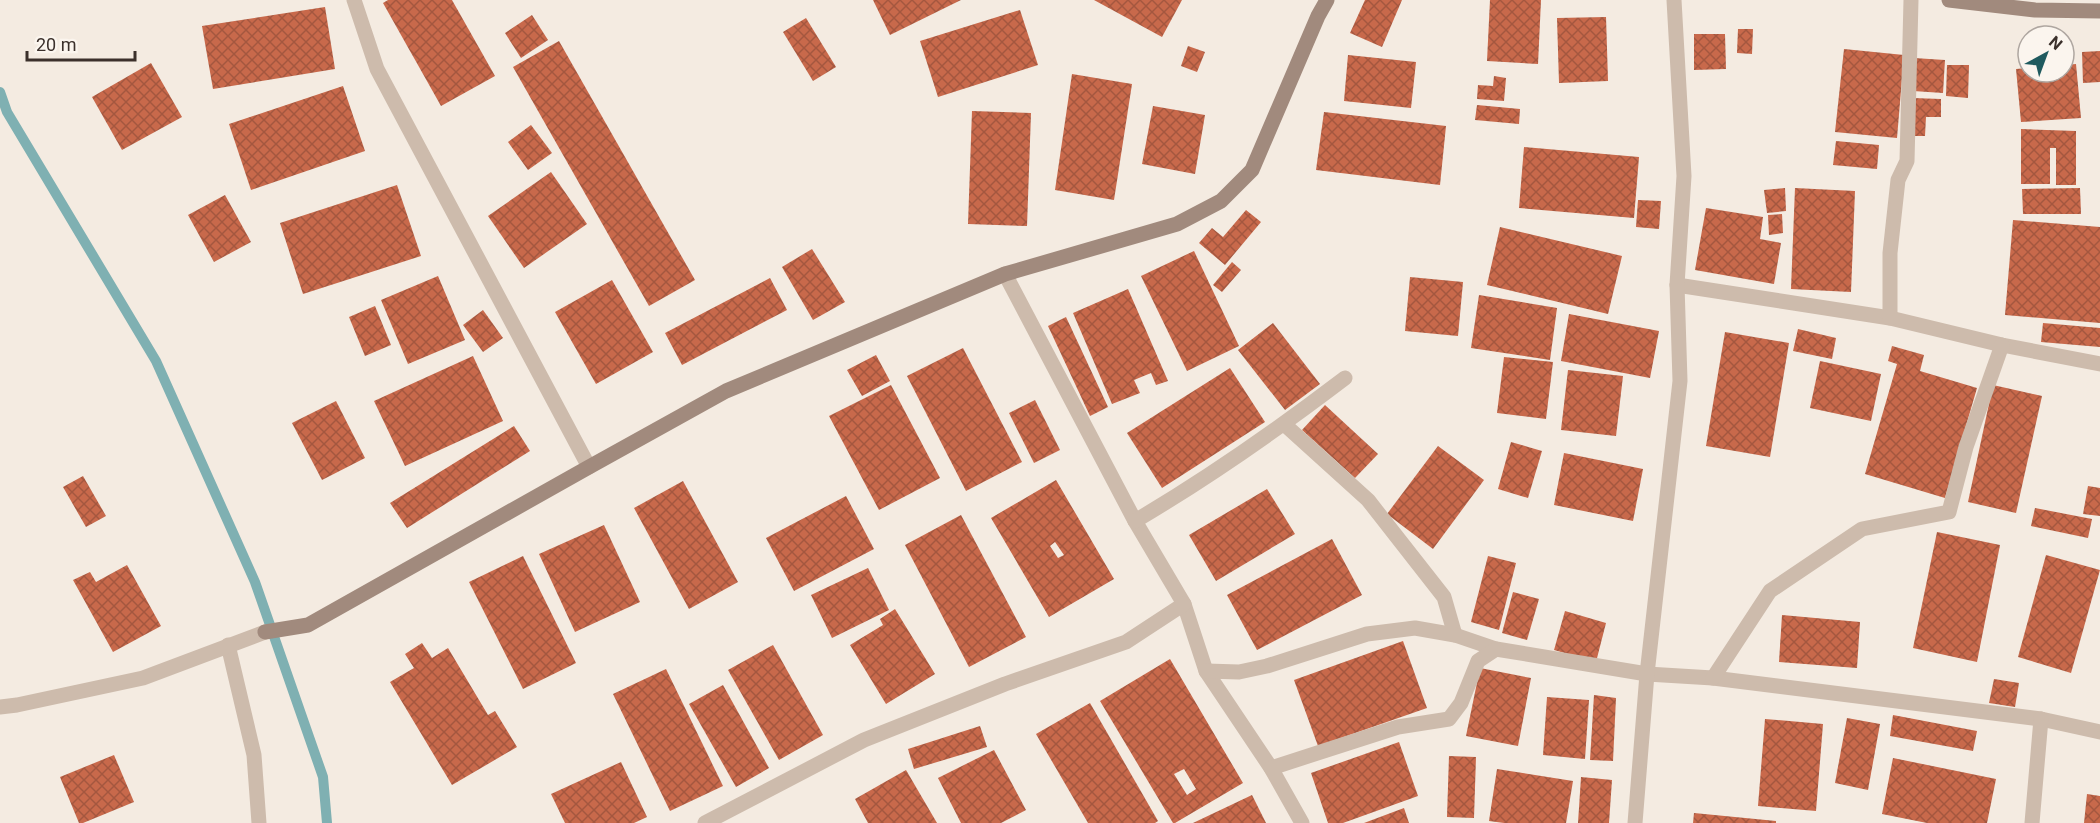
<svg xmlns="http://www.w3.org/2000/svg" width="2100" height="823" viewBox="0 0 2100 823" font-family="Roboto,sans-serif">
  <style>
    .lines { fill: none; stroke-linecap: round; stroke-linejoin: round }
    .stream { stroke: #7fb0b2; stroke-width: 10 }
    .building { fill: url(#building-cross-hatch); fill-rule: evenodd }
    .street { stroke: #cdbbac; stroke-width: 15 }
    .secondary { stroke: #a18a7d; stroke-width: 15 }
  </style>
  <defs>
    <pattern id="building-cross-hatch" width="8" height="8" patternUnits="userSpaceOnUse" patternTransform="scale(1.5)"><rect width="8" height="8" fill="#c8694b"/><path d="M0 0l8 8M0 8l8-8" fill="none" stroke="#a4573f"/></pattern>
  </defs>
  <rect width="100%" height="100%" fill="#f4ebe1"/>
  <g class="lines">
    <polyline class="stream" points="0,92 7,112 156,361 255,582 323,777 327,823"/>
  </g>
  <g class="building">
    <polygon points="388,0 452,0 495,76 441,106 383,3"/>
    <polygon points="873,0 961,0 890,35"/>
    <polygon points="1094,0 1182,0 1162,37"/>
    <polygon points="1365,0 1402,0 1382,47 1350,33"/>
    <polygon points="1490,0 1541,0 1538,64 1487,61"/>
    <polygon points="325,7 335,69 213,89 202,26"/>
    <polygon points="1020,10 1038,65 938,97 920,41"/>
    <polygon points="532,15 548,40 521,58 505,33"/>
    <polygon points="1606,17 1608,81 1559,83 1557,18"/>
    <polygon points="806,18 836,67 813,81 783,32"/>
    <polygon points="1738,29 1753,29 1752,54 1737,53"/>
    <polygon points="1694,34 1725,34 1726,69 1694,70"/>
    <polygon points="559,41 695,280 649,306 513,67"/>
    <polygon points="1188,46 1205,52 1197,72 1181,66"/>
    <polygon points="1844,49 1904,55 1897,138 1835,132"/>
    <polygon points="2100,51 2100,82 2083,83 2082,52"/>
    <polygon points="1348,55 1416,62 1411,108 1344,101"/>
    <polygon points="1914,58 1945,60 1943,93 1913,91"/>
    <polygon points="151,63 182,117 122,150 92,97"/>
    <polygon points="2076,64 2081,118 2021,122 2016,69 2028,68 2028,72 2064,72 2064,65"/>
    <polygon points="1947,65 1969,65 1968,98 1946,96"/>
    <polygon points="1072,74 1132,84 1114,200 1055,190"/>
    <polygon points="1494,76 1506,78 1504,101 1477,99 1478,85 1493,86"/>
    <polygon points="343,86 365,151 251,190 229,124"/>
    <polygon points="1913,98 1941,99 1941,117 1926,117 1925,136 1911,136"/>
    <polygon points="1477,105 1520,109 1519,124 1475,120"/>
    <polygon points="1153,106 1205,115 1195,174 1142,164"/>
    <polygon points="972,111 1031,113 1027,226 968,224"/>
    <polygon points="1324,112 1446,126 1440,185 1316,170"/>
    <polygon points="531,125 552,153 528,170 508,142"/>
    <polygon points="2021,129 2076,131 2076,185 2056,185 2056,148 2050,148 2050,184 2021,184"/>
    <polygon points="1836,141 1879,145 1877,169 1833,165"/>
    <polygon points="1524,147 1639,157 1634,218 1519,208"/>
    <polygon points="551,172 587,224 524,268 488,216"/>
    <polygon points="397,185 421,256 303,294 280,223"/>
    <polygon points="1785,188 1786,211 1767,213 1764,190"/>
    <polygon points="1795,188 1855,191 1851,292 1791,289"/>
    <polygon points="2080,188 2081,214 2023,214 2022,189"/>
    <polygon points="225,195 251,242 214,262 188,215"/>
    <polygon points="1638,200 1661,201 1659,229 1636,227"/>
    <polygon points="1706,208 1763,217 1760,239 1781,243 1774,284 1695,270"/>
    <polygon points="1246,210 1261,222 1225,265 1199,243 1212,228 1223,237"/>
    <polygon points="1782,214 1783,233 1769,235 1768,215"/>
    <polygon points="2013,220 2100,227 2100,323 2005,315"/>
    <polygon points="1500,227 1622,256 1608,314 1487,285"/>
    <polygon points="812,249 845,302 813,320 782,267"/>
    <polygon points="1194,251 1239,346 1187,371 1141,276"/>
    <polygon points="1232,262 1241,270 1222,292 1213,285"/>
    <polygon points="438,276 465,340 408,364 381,300"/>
    <polygon points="1410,277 1463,282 1458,336 1405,331"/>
    <polygon points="770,278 787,310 682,365 665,333"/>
    <polygon points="612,280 653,352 596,384 555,312"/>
    <polygon points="1128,289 1168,381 1156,385 1151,373 1134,380 1140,393 1112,404 1073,313"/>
    <polygon points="1479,295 1557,308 1550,360 1471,348"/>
    <polygon points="375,306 391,345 365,356 349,317"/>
    <polygon points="483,310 503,338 483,352 463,325"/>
    <polygon points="1569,314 1659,331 1650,378 1561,361"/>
    <polygon points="1066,317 1108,407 1090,416 1048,326"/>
    <polygon points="1273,323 1320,384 1285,410 1238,350"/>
    <polygon points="2043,323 2100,328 2100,347 2041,342"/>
    <polygon points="1798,329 1836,338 1832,359 1793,351"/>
    <polygon points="1725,332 1789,343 1770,457 1706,446"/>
    <polygon points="1892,346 1924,355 1920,371 1977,388 1945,498 1865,474 1897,364 1888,361"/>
    <polygon points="963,348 1022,462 966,491 907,376"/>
    <polygon points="876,355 890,381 862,396 847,370"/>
    <polygon points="473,356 503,421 405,466 374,401"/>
    <polygon points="1504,357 1553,362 1546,419 1497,413"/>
    <polygon points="1820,361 1881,374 1871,421 1810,408"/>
    <polygon points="1230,368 1265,422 1162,488 1127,433"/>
    <polygon points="1568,370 1623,376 1616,436 1561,430"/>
    <polygon points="891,385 940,478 879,510 829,416"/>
    <polygon points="1993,385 2042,396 2016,513 1968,502"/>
    <polygon points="1035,400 1060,450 1034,463 1009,413"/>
    <polygon points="336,401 365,458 322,480 292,423"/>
    <polygon points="1325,405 1378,454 1355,478 1302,430"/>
    <polygon points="514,426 530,451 407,528 390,503"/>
    <polygon points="1511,442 1542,451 1528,498 1498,489"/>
    <polygon points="1438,446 1484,480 1433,549 1387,514"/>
    <polygon points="1564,453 1643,469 1633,521 1554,505"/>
    <polygon points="83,476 106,516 86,527 63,487"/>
    <path d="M1056,480L1114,579L1049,617L991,518ZM1055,542L1064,555L1058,558L1050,546Z"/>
    <polygon points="683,481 738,582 689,609 634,508"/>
    <polygon points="2088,486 2100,488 2100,516 2083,514"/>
    <polygon points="1267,489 1295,534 1216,581 1189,535"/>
    <polygon points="846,496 874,549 794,591 766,538"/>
    <polygon points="2035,508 2092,519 2088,538 2031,526"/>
    <polygon points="961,515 1026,637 969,667 905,545"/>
    <polygon points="604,525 640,602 575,632 539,554"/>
    <polygon points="1937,532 2000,545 1977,662 1913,648"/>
    <polygon points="1332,539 1362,595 1257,650 1227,595"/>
    <polygon points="2046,555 2100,570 2071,673 2018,657"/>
    <polygon points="523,556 576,663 523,689 469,582"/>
    <polygon points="1488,556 1516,563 1499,630 1471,622"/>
    <polygon points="127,565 161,626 113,652 73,580 90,572 96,582"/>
    <polygon points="868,568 889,610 832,638 811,595"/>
    <polygon points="1513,592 1539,599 1527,640 1502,633"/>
    <polygon points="895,609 935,674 886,704 850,645 883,625 880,619"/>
    <polygon points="1565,611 1606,623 1596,662 1554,650"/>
    <polygon points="1782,615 1860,622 1857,668 1779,662"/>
    <polygon points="1403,641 1427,708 1318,746 1294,680"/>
    <polygon points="422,643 432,658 448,648 488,715 495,711 517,747 452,785 390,682 414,668 405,654"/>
    <polygon points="773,645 823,735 779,760 728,670"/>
    <path d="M1170,659L1243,783L1175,823H1173L1100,701ZM1184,769L1196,789L1187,795L1174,774Z"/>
    <polygon points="1480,668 1531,678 1518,746 1466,736"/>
    <polygon points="666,669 723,786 670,811 613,694"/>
    <polygon points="1994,679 2019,683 2015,707 1989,703"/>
    <polygon points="723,685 769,768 736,787 689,704"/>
    <polygon points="1594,695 1616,698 1613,761 1590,760"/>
    <polygon points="1547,697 1589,700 1585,759 1543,755"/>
    <polygon points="1090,703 1158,821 1155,823 1088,823 1036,734"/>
    <polygon points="1893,715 1977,731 1973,751 1890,736"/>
    <polygon points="1847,718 1880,724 1868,790 1835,783"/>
    <polygon points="1765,719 1823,724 1816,811 1758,806"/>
    <polygon points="980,726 987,747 914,769 908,749"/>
    <polygon points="1399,742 1418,796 1343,823 1328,823 1311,773"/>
    <polygon points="994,750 1026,810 1001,823 961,823 938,778"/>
    <polygon points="114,755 134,802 83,823 79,823 60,777"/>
    <polygon points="1449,756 1476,757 1474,818 1447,817"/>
    <polygon points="1893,758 1996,779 1987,823 1927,823 1882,814"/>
    <polygon points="621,762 647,817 634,823 565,823 551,794"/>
    <polygon points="1497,769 1573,781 1566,823 1504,823 1489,821"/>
    <polygon points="906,770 937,823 868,823 855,799"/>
    <polygon points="1581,777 1612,780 1609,823 1578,823"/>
    <polygon points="2087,794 2100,796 2100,823 2084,823"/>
    <polygon points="1252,795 1266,823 1193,823"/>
    <polygon points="1404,808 1409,823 1364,823"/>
    <polygon points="1694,813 1776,821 1776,823 1693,823"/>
  </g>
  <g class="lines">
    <g class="street">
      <polyline points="354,0 377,69 589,467"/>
      <polyline points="1005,274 1135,521 1184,604 1206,671 1271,768 1302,823"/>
      <polyline points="1677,285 1890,318 2002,345 2100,364"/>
      <polyline points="1890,318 1890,253 1898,180 1907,161 1911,0"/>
      <polyline points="1284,424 1368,500 1444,597 1455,635"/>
      <path d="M1135,521C1208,478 1278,429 1345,378"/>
      <polyline points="228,645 254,755 259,823"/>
      <polyline points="1206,671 1239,672 1267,666 1367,634 1415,628 1455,635 1496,649 1647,674 1713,678 2041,719 2100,732"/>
      <polyline points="1713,678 1770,591 1862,529 1949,512 1966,447 2002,345"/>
      <polyline points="0,707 17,705 143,678 265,632"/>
      <polyline points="1271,768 1398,727 1449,719 1461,703 1478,661 1496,649"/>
      <polyline points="705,823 864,740 1005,684 1126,642 1184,604"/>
      <polyline points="1635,823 1647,674 1680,381 1677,285 1684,176 1674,0"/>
      <polyline points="2032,823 2041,719"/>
    </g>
    <g class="secondary">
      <polyline points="1949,0 2035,10 2100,11"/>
      <polyline points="265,632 308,625 589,467 726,391 1005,274 1177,224 1221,201 1252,170 1318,16 1327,0"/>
    </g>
  </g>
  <g transform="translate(2046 54) rotate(41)"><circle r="28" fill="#fbf5ee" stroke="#aea6a0" stroke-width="1.5"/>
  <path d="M0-4.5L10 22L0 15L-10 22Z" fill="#1f5a5e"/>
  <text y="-9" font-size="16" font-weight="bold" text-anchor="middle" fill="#3b302b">N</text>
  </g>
  <path d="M27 51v9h108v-9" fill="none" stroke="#3b302b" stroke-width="3"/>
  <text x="36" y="51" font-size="18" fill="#3b302b" stroke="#fbf5ee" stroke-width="4.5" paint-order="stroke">20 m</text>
</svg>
